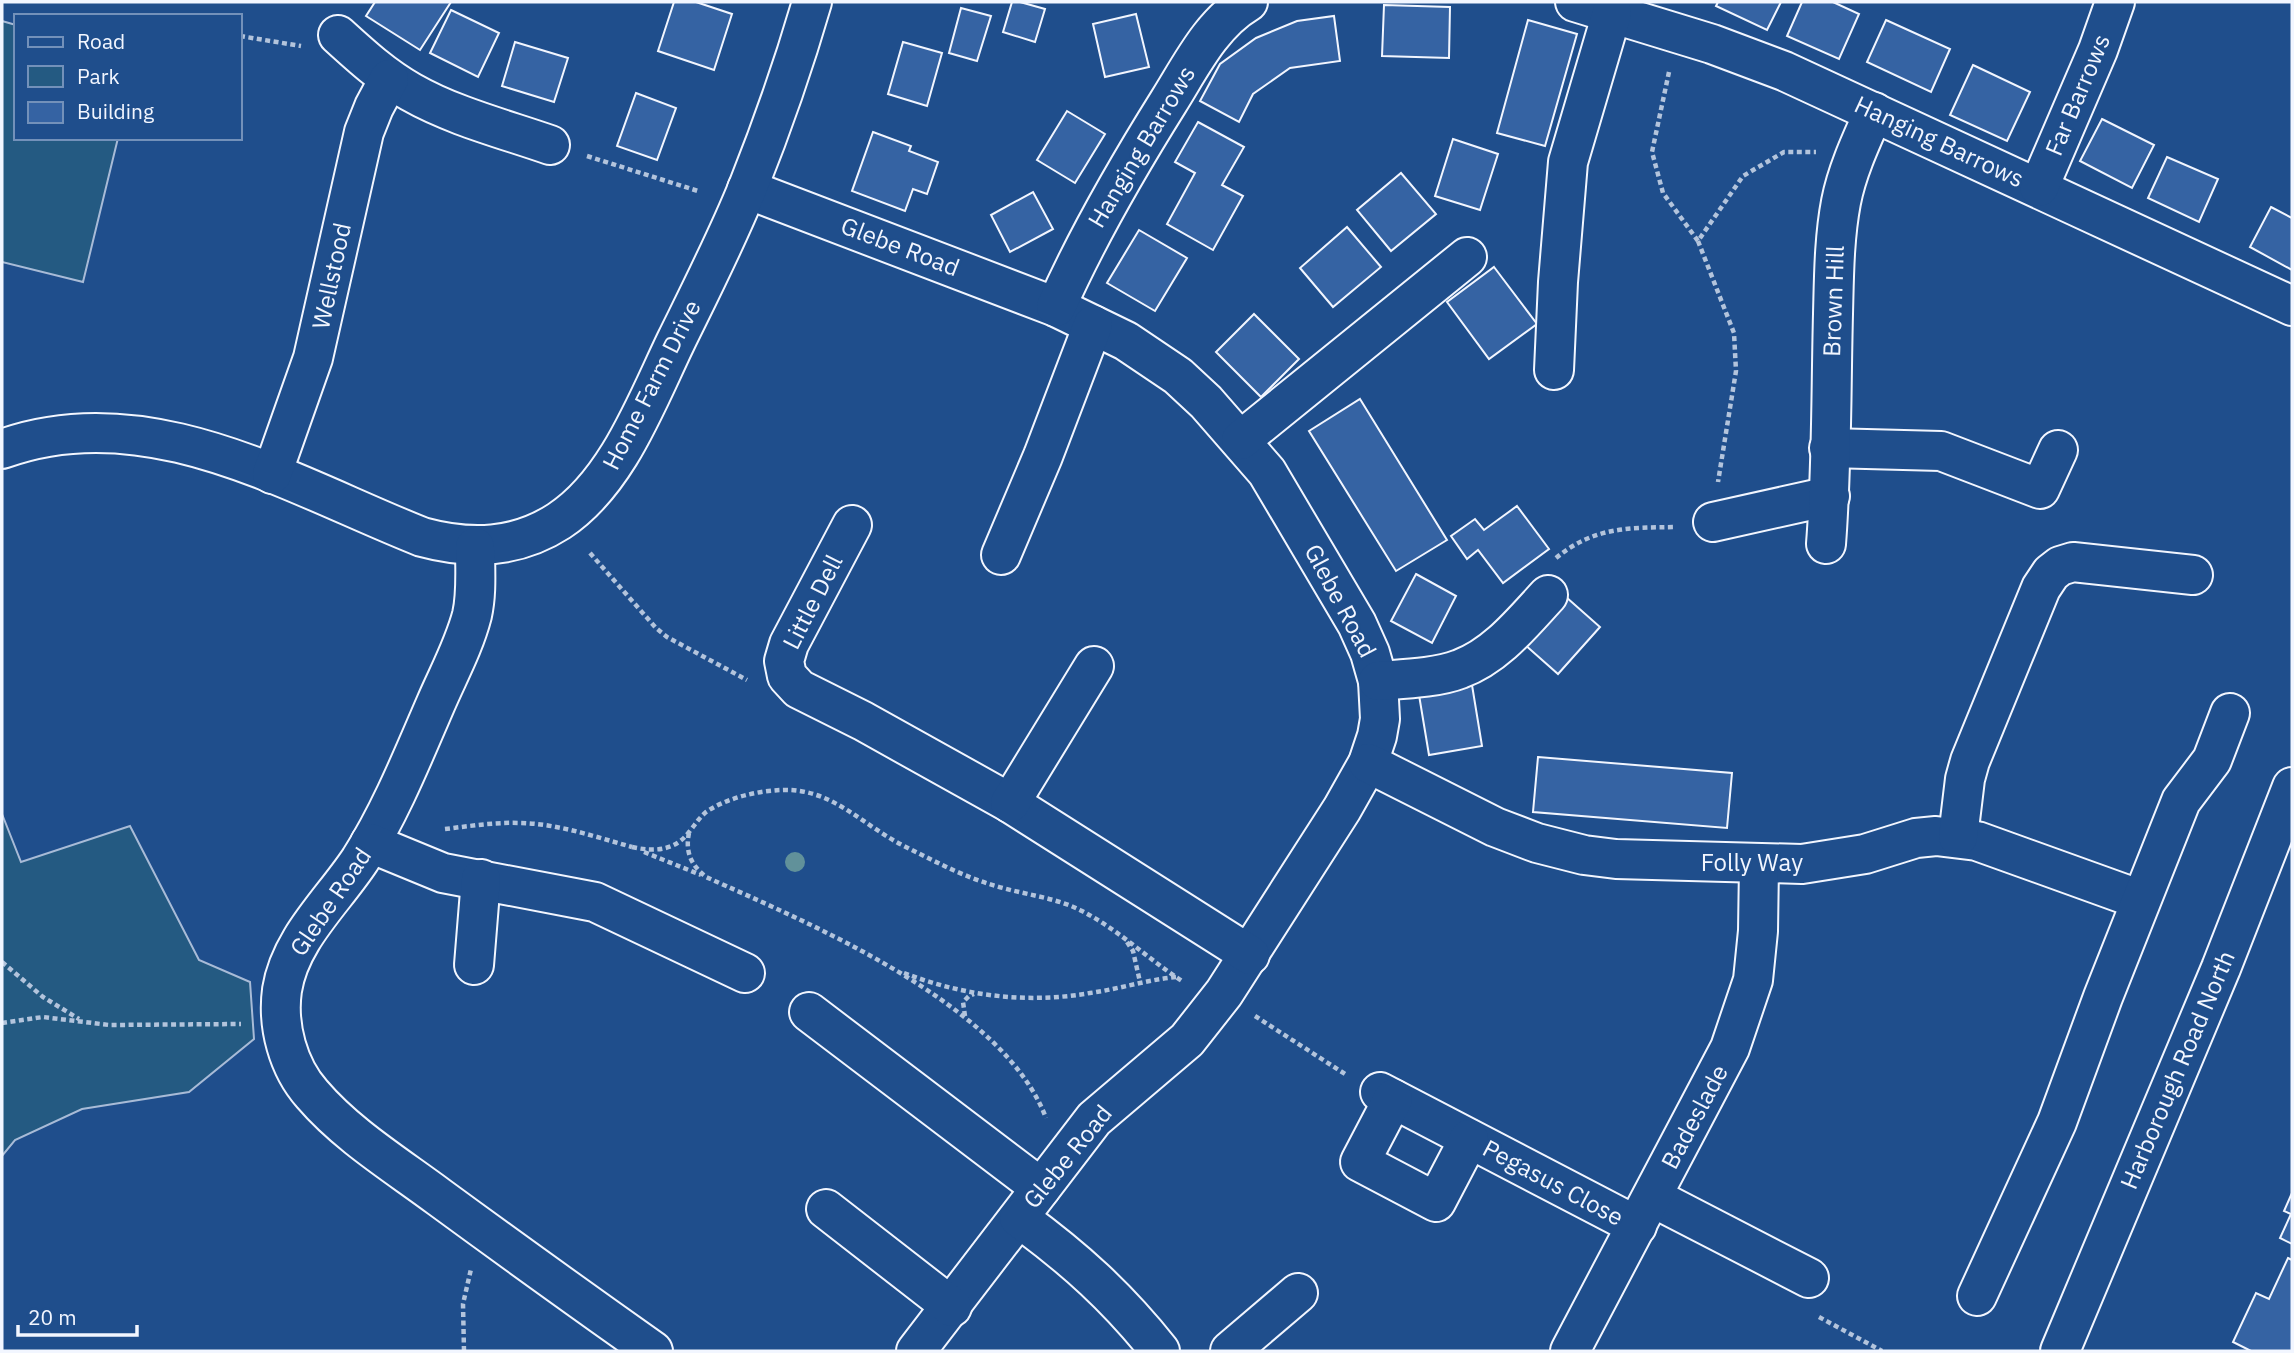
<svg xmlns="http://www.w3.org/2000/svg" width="2294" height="1353" viewBox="0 0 2294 1353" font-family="'IBM Plex Sans',sans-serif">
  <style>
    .green { fill: #245a82; stroke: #a8bbd7; stroke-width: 2 }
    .building { fill: #3563a3; stroke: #f2f6ff; stroke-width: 2 }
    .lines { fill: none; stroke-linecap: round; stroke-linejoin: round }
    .minor-casing { stroke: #f2f6ff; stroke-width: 42 }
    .highway-casing { stroke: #f2f6ff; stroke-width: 42 }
    .path { stroke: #b3c4dc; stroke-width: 4.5; stroke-dasharray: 5 3.5; stroke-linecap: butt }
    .minor { stroke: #1f4e8c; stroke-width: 38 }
    .highway { stroke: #1f4e8c; stroke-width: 38 }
    .tree { fill: #61919a }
    .labels { text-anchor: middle; stroke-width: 5; stroke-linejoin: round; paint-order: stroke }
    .street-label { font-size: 24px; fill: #f2f6ff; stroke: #1f4e8c }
  </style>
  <rect width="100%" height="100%" fill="#1f4e8c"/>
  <g class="green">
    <polygon points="2,21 16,25 16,138 118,138 83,282 2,262"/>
    <polygon points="2,814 21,862 130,826 199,960 250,982 254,1039 189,1092 82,1109 15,1140 2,1156"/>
  </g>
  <g class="building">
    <polygon points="375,2 451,2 420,50 366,16"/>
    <polygon points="674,2 696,2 732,14 714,70 658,51"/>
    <polygon points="1012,2 1020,2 1045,9 1035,42 1003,32"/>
    <polygon points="1718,2 1781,2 1767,30 1716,6"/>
    <polygon points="1802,2 1833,2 1859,14 1839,59 1787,36"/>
    <polygon points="1384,5 1450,7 1449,58 1382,56"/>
    <polygon points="961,8 991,16 977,61 949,53"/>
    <polygon points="451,10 499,33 478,77 430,53"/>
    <polygon points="1136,14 1149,67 1105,77 1093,24"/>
    <polygon points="1334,16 1340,61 1290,68 1253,94 1239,122 1200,101 1220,64 1256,38 1297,21"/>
    <polygon points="1528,20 1577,34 1545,146 1497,133"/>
    <polygon points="1886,20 1950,49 1931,92 1867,62"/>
    <polygon points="515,42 568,58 554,102 502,86"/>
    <polygon points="903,42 942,53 927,106 888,94"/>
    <polygon points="1973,65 2030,92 2007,141 1950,115"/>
    <polygon points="636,93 676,108 657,160 617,146"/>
    <polygon points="1067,111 1105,134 1075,183 1037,160"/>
    <polygon points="2102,119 2154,145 2132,188 2080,161"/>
    <polygon points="1198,122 1244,147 1222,185 1243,196 1213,250 1167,224 1195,173 1175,162"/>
    <polygon points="873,132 911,146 909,151 938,162 927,194 913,189 905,211 852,191"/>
    <polygon points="1453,139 1498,154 1480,210 1435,196"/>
    <polygon points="2167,157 2218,179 2199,222 2148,198"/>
    <polygon points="1401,173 1436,214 1391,251 1357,210"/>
    <polygon points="1033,192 1053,229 1010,252 991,215"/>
    <polygon points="2271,207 2292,218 2292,270 2250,247"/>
    <polygon points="1347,227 1381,267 1333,307 1300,268"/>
    <polygon points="1139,230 1187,258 1155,311 1107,283"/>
    <polygon points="1494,267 1537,324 1489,359 1447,302"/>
    <polygon points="1254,314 1299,359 1261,397 1216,352"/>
    <polygon points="1360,399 1447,540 1396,571 1309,431"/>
    <polygon points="1517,506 1549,549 1503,583 1478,550 1467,559 1451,536 1475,519 1484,530"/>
    <polygon points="1416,574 1456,596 1432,643 1391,621"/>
    <polygon points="1566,597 1600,627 1558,674 1524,644"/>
    <polygon points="1472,685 1482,746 1429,755 1419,695"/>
    <polygon points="1538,757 1732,773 1727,828 1533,812"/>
    <polygon points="2292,1193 2292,1244 2280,1238 2291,1214 2284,1211"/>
    <polygon points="2288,1258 2292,1260 2292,1351 2251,1351 2233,1342 2256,1293 2269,1299"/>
  </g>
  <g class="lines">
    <defs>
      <g id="minor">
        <polyline points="1575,2 1712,44 1784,71 2292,306"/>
        <path d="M338,35C361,56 384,77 411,92C453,116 504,129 550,145"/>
        <polyline points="2039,187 2098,50 2115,2"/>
        <polyline points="747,189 1056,307 1126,341 1178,376 1206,402 1267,472 1357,624 1370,653 1378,681 1380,719 1377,736 1368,763 1342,809 1224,993 1187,1040 1094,1119 916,1351"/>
        <path d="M1056,307C1088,235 1127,168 1169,101C1191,66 1211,24 1248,2"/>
        <polyline points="1554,370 1558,282 1568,162 1612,13"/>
        <polyline points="1241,440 1467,257"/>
        <polyline points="1829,448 1941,451 2040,489 2058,450"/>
        <path d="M2,449C147,396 291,485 422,537C470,550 516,549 559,521C617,483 647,401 676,341C701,290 727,239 748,187C772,127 794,64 812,2"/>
        <polyline points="272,474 313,358 364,132 374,107 389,79"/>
        <polyline points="1713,522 1830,496"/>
        <polyline points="852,525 789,644 784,661 787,676 799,689 863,721 1010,803 1250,955"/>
        <path d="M1826,544C1832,468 1831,391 1833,314C1834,277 1834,239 1841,202C1847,171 1861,141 1874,112"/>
        <path d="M475,547C475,570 477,593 472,615C464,646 448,675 436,703C413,756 391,811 360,860C332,902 290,939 282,990C277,1026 288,1067 312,1094C347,1135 396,1165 439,1197C510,1249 581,1300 653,1351"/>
        <polyline points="1001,555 1043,456 1093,325"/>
        <path d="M1378,681C1403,679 1437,678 1460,669C1496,656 1523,622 1548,595"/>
        <polyline points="1368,763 1495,827 1537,843 1584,855 1616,859 1802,864 1865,854 1916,838 1936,836 1977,841 2141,900"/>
        <polyline points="1010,803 1094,666"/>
        <polyline points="1958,837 1965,779 1970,761 2041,588 2051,573 2060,566 2073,562 2193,575"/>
        <polyline points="370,843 443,873 595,902 745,973"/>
        <polyline points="474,965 481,879"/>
        <polyline points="809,1012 1041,1188"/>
        <polyline points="1380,1092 1637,1226"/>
        <polyline points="1393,1099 1360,1162 1436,1202 1469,1139"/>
        <polyline points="1652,1197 1809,1278"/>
        <polyline points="826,1209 952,1307"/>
        <path d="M1019,1218C1075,1259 1117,1297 1160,1351"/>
        <polyline points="1977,1296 2057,1122 2103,997 2181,801 2212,760 2230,713"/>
        <polyline points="1230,1351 1298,1293"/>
        <polyline points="1570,1351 1730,1048 1753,980 1758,931 1759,865"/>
      </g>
      <polyline id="highway" points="2060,1351 2221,968 2292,787"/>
    </defs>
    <use href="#minor" class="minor-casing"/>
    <use href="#highway" class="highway-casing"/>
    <g class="path">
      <polyline points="240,36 301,46"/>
      <polyline points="1669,72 1652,152 1663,193 1698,241 1743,176 1784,152 1816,152"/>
      <polyline points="587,156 698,191"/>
      <polyline points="1698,241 1734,333 1736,371 1718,482"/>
      <polyline points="590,553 656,628 667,637 747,680"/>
      <path d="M1556,558C1595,526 1629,528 1676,527"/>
      <path d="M445,829C470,826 495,822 521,823C559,824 596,837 632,847"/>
      <path d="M689,833C685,852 691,865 706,877C811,924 1003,1004 1046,1118"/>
      <path d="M632,847C654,852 675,851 689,832C695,825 699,818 706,812C727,798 756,791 782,790C832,788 862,825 904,846C934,861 964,877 996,886C1025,895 1055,897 1082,911C1119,930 1148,959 1182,981"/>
      <polyline points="644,852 701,875"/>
      <polyline points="1127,942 1133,951 1140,982"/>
      <polyline points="2,962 43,997 79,1019"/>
      <path d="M904,973C964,996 1027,1004 1090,993C1119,989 1146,980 1176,977"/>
      <polyline points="965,1016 963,1002 969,996 974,994"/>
      <polyline points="1255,1016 1345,1074"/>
      <polyline points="2,1023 43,1017 109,1025 241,1024"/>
      <polyline points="1819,1317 1882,1351"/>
      <polyline points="464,1351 463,1304 471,1269"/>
    </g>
    <use href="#minor" class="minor"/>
    <use href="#highway" class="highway"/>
  </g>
  <circle class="tree" cx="795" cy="862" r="10"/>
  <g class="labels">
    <g class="street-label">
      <text transform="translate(2078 95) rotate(-67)" y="8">Far Barrows</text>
      <text transform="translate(1939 142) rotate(25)" y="8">Hanging Barrows</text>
      <text transform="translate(1142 147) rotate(-59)" y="8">Hanging Barrows</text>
      <text transform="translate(900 247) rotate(21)" y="8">Glebe Road</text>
      <text transform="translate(332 276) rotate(-78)" y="8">Wellstood</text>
      <text transform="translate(1834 301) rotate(-88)" y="8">Brown Hill</text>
      <text transform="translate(652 385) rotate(-63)" y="8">Home Farm Drive</text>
      <text transform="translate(1340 601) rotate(62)" y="8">Glebe Road</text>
      <text transform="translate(813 602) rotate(-63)" y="8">Little Dell</text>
      <text x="1752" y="871">Folly Way</text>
      <text transform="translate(331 902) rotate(-56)" y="8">Glebe Road</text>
      <text transform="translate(2178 1070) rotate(-67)" y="8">Harborough Road North</text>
      <text transform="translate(1695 1117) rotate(-62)" y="8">Badeslade</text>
      <text transform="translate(1068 1157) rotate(-51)" y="8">Glebe Road</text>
      <text transform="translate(1553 1183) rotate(28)" y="8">Pegasus Close</text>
    </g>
  </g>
  <rect width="2294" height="1353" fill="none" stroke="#f2f6ff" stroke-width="7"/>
  <rect x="14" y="14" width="228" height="126" fill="#1f4e8c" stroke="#7391ba" stroke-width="2"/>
  <rect x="28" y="37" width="35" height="10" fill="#1f4e8c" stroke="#7391ba" stroke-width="2"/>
  <text x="77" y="49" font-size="21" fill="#f2f6ff">Road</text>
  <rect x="28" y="66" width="35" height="21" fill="#245a82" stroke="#7391ba" stroke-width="2"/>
  <text x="77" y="84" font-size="21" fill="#f2f6ff">Park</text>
  <rect x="28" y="102" width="35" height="21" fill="#3563a3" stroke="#7391ba" stroke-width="2"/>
  <text x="77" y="119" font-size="21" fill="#f2f6ff">Building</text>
  <path d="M18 1325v10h119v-10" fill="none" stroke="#f2f6ff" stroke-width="3.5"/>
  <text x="28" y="1325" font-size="21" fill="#f2f6ff" stroke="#1f4e8c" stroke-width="5" paint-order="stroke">20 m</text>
</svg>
